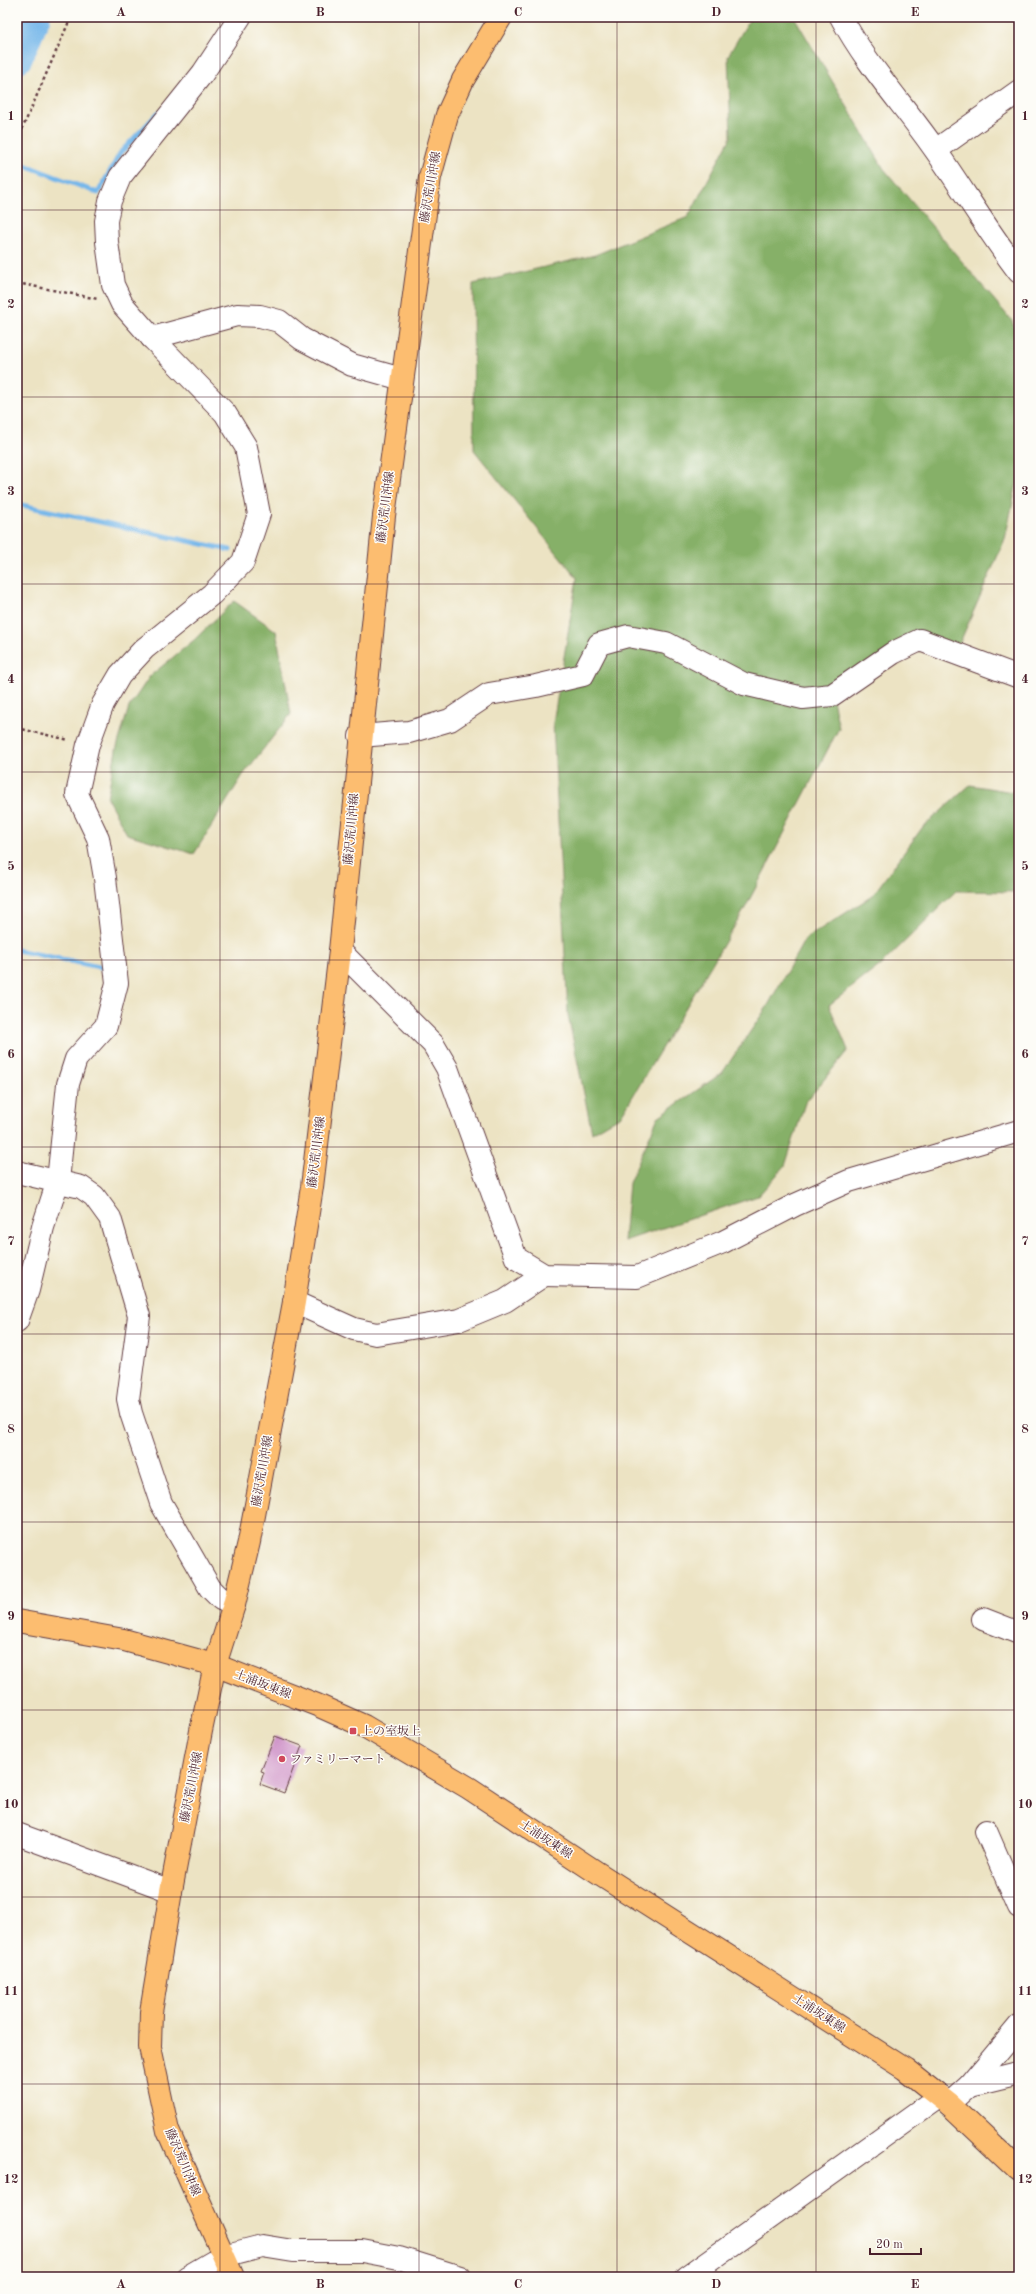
<svg xmlns="http://www.w3.org/2000/svg" width="1036" height="2294" viewBox="0 0 1036 2294" font-family="'Old Standard TT','Noto Serif JP',serif">
  <style>
    .forest { fill: #86b067; stroke: #686849 }
    .lines { fill: none; stroke-linecap: round; stroke-linejoin: round }
    .stream { stroke: #76b7ea; stroke-width: 5 }
    .river { stroke: #76b7ea; stroke-width: 31 }
    .building { fill: #d198cb }
    .minor-casing { stroke: #623c42; stroke-width: 24 }
    .major-casing { stroke: #623c42; stroke-width: 24 }
    .path { stroke: #623c42; stroke-width: 2.5; stroke-dasharray: 3 3; stroke-linecap: butt }
    .minor { stroke: #fff; stroke-width: 22 }
    .major { stroke: #fcbd6f; stroke-width: 22 }
    .grid { fill: none; stroke: #4a1f2b; stroke-width: 1; stroke-opacity: 0.55 }
    .poi-dot { fill: #d1495b; stroke: #fdfcf7; stroke-width: 1.5 }
    .labels { text-anchor: middle; stroke-width: 3; stroke-linejoin: round; paint-order: stroke }
    .street-label { font-size: 12px; fill: #4a1f2b; stroke: #fdfcf7 }
    .poi-label { font-size: 12px; fill: #4a1f2b; stroke: #fdfcf7; text-anchor: start }
    .neatline { fill: none; stroke: #4a1f2b; stroke-width: 1.5 }
    .grid-label { font-size: 13px; text-anchor: middle; font-weight: bold; fill: #4a1f2b }
  </style>
  <rect width="100%" height="100%" fill="#fdfcf7"/>
  <filter id="ink" filterUnits="userSpaceOnUse"><feTurbulence type="fractalNoise" baseFrequency=".025" numOctaves="2"/><feDisplacementMap in="SourceGraphic" scale="8" xChannelSelector="R" yChannelSelector="G"/><feConvolveMatrix kernelMatrix="1 2 1 2 8 2 1 2 1" color-interpolation-filters="sRGB"/></filter>
  <filter id="wash" filterUnits="userSpaceOnUse"><feTurbulence type="fractalNoise" baseFrequency=".012" numOctaves="4" result="noise"/><feDisplacementMap in="SourceGraphic" scale="16" xChannelSelector="R" yChannelSelector="G"/><feGaussianBlur stdDeviation="0.9" result="paint"/><feColorMatrix in="noise" values="0 0 0 0 0 0 0 0 0 0 0 0 0 0 0 0 0 1.4 0 .05"/><feComposite in="paint" operator="in"/></filter>
  <g filter="url(#wash)">
    <rect width="100%" height="100%" fill="#ece3c3"/>
    <g class="forest">
      <polygon points="751,17 795,18 884,169 1012,321 1019,341 1019,474 1005,539 958,647 920,640 832,695 839,728 743,912 621,1116 592,1133 568,1015 553,723 577,578 474,450 473,284 595,255 688,217 731,137 728,56"/>
      <polygon points="234,601 276,631 291,714 243,775 194,854 127,834 107,798 116,750 129,707 150,676 194,640"/>
      <polygon points="970,785 1019,793 1019,892 956,891 882,964 829,1005 848,1050 805,1103 785,1166 758,1196 624,1241 629,1183 658,1117 722,1073 767,1007 805,939 872,896 922,828"/>
    </g>
    <g class="lines">
      <g class="stream">
        <polyline points="22,164 98,193 121,152 158,113"/>
        <polyline points="17,504 230,550"/>
        <polyline points="17,950 104,968"/>
      </g>
      <polyline class="river" points="17,58 35,17"/>
    </g>
    <g id="blocks">
      <polygon class="building" points="275,1736 302,1746 284,1793 260,1784 264,1772 261,1771"/>
    </g>
  </g>
  <g filter="url(#ink)">
    <use href="#blocks" fill-opacity="0" stroke="#623c42" stroke-width="1"/>
    <g class="lines">
      <defs>
        <g id="minor">
          <path d="M841,17C867,66 905,106 936,151C964,191 989,233 1019,272"/>
          <polyline points="936,150 1019,91"/>
          <polyline points="152,338 237,315 260,316 279,321 302,339 352,365 402,379"/>
          <polyline points="360,736 409,732 450,720 489,694 536,686 583,675 599,644 628,636 666,643 744,684 803,698 832,695 893,653 920,640 1019,677"/>
          <polyline points="340,951 433,1044 447,1068 516,1258 544,1275 637,1277 723,1242 795,1205 849,1181 1019,1131"/>
          <polyline points="17,1172 81,1187 94,1196 110,1218 139,1316 128,1399 131,1413 161,1503 210,1588 221,1599 234,1605"/>
          <polyline points="294,1302 354,1329 376,1334 459,1320 505,1301 544,1275"/>
          <polyline points="17,1321 28,1290 43,1227 58,1181 68,1084 76,1059 106,1026 117,983 105,878 98,838 77,794 88,745 103,704 120,675 144,649 212,594 243,562 259,514 246,447 225,413 152,338 122,304 113,285 107,242 106,221 110,201 120,177 203,73 240,17"/>
          <polyline points="983,1619 1019,1633"/>
          <polyline points="986,1831 1019,1907"/>
          <polyline points="17,1834 171,1891"/>
          <polyline points="970,2085 1019,2073"/>
          <polyline points="949,2104 970,2085 1019,2026"/>
          <polyline points="187,2277 223,2256 262,2246 293,2251 362,2251 399,2258 460,2277"/>
          <polyline points="687,2277 940,2096"/>
        </g>
        <g id="major">
          <polyline points="17,1621 124,1640 215,1665 317,1705 364,1726 469,1788 596,1872 905,2069 949,2104 1019,2170"/>
          <polyline points="233,2277 168,2131 150,2047 151,2012 171,1891 201,1731 215,1665 234,1605 249,1542 294,1302 312,1187 340,951 384,516 430,177 447,115 463,80 501,17"/>
        </g>
      </defs>
      <use href="#minor" class="minor-casing"/>
      <use href="#major" class="major-casing"/>
      <g class="path">
        <polyline points="17,141 71,17"/>
        <polyline points="17,283 98,299"/>
        <polyline points="17,728 69,740"/>
      </g>
      <use href="#minor" class="minor"/>
      <use href="#major" class="major"/>
    </g>
  </g>
  <path class="grid" d="M220,17V2277M419,17V2277M617,17V2277M816,17V2277M17,210H1019M17,397H1019M17,584H1019M17,772H1019M17,960H1019M17,1147H1019M17,1334H1019M17,1522H1019M17,1710H1019M17,1897H1019M17,2084H1019"/>
  <g class="poi-dot">
    <rect x="349" y="1727" width="8" height="8" rx="2"/>
    <circle cx="282" cy="1759" r="4"/>
  </g>
  <g class="labels">
    <g class="street-label">
      <text transform="translate(430 187) rotate(-80)" y="4">藤沢荒川沖線</text>
      <text transform="translate(385 507) rotate(-83)" y="4">藤沢荒川沖線</text>
      <text transform="translate(351 829) rotate(-85)" y="4">藤沢荒川沖線</text>
      <text transform="translate(316 1152) rotate(-83)" y="4">藤沢荒川沖線</text>
      <text transform="translate(262 1471) rotate(-80)" y="4">藤沢荒川沖線</text>
      <text transform="translate(263 1684) rotate(21)" y="4">土浦坂東線</text>
      <text transform="translate(191 1787) rotate(-79)" y="4">藤沢荒川沖線</text>
      <text transform="translate(546 1839) rotate(33)" y="4">土浦坂東線</text>
      <text transform="translate(819 2013) rotate(33)" y="4">土浦坂東線</text>
      <text transform="translate(183 2162) rotate(67)" y="4">藤沢荒川沖線</text>
    </g>
    <g class="poi-label">
      <text x="361" y="1735">上の室坂上</text>
      <text x="290" y="1763">ファミリーマート</text>
    </g>
  </g>
  <rect width="1036" height="2294" fill="none" stroke="#fdfcf7" stroke-width="44"/>
  <path d="M870 2248v6h51v-6" fill="none" stroke="#4a1f2b" stroke-width="2"/>
  <text x="876" y="2248" font-size="12" fill="#4a1f2b" stroke="#fdfcf7" stroke-width="3" paint-order="stroke">20 m</text>
  <rect x="22" y="22" width="992" height="2250" class="neatline"/>
  <g class="grid-label">
    <text x="121" y="16">A</text>
    <text x="320" y="16">B</text>
    <text x="518" y="16">C</text>
    <text x="716" y="16">D</text>
    <text x="915" y="16">E</text>
    <text x="11" y="120">1</text>
    <text x="1025" y="120">1</text>
    <text x="11" y="308">2</text>
    <text x="1025" y="308">2</text>
    <text x="11" y="495">3</text>
    <text x="1025" y="495">3</text>
    <text x="11" y="683">4</text>
    <text x="1025" y="683">4</text>
    <text x="11" y="870">5</text>
    <text x="1025" y="870">5</text>
    <text x="11" y="1058">6</text>
    <text x="1025" y="1058">6</text>
    <text x="11" y="1245">7</text>
    <text x="1025" y="1245">7</text>
    <text x="11" y="1433">8</text>
    <text x="1025" y="1433">8</text>
    <text x="11" y="1620">9</text>
    <text x="1025" y="1620">9</text>
    <text x="11" y="1808">10</text>
    <text x="1025" y="1808">10</text>
    <text x="11" y="1995">11</text>
    <text x="1025" y="1995">11</text>
    <text x="11" y="2183">12</text>
    <text x="1025" y="2183">12</text>
    <text x="121" y="2288">A</text>
    <text x="320" y="2288">B</text>
    <text x="518" y="2288">C</text>
    <text x="716" y="2288">D</text>
    <text x="915" y="2288">E</text>
  </g>
</svg>
